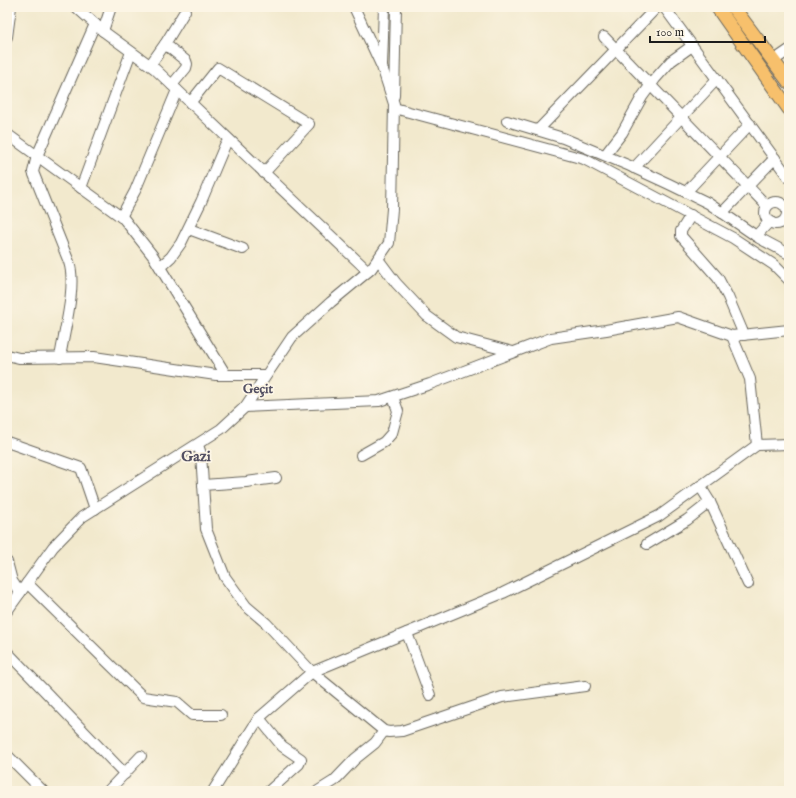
<svg xmlns="http://www.w3.org/2000/svg" width="796" height="798" viewBox="0 0 796 798" font-family="'IM FELL English',serif">
  <style>
    .lines { fill: none; stroke-linecap: round; stroke-linejoin: round }
    .minor-casing { stroke: #67645a; stroke-width: 12 }
    .major-casing { stroke: #67645a; stroke-width: 15 }
    .minor { stroke: #fff; stroke-width: 10 }
    .major { stroke: #f7c06c; stroke-width: 13 }
    .labels { text-anchor: middle; stroke-width: 3.5; stroke-linejoin: round; paint-order: stroke }
    .quarter-label { font-size: 13px; font-weight: bold; fill: #535063; stroke: #fcf5e5 }
    .district-label { font-size: 15px; font-weight: bold; fill: #535063; stroke: #fcf5e5 }
  </style>
  <rect width="100%" height="100%" fill="#fcf5e5"/>
  <filter id="ink" filterUnits="userSpaceOnUse"><feTurbulence type="fractalNoise" baseFrequency=".025" numOctaves="2"/><feDisplacementMap in="SourceGraphic" scale="8" xChannelSelector="R" yChannelSelector="G"/><feConvolveMatrix kernelMatrix="1 2 1 2 8 2 1 2 1" color-interpolation-filters="sRGB"/></filter>
  <filter id="wash" filterUnits="userSpaceOnUse"><feTurbulence type="fractalNoise" baseFrequency=".012" numOctaves="4" result="noise"/><feDisplacementMap in="SourceGraphic" scale="16" xChannelSelector="R" yChannelSelector="G"/><feGaussianBlur stdDeviation="0.9" result="paint"/><feColorMatrix in="noise" values="0 0 0 0 0 0 0 0 0 0 0 0 0 0 0 0 0 1.4 0 .05"/><feComposite in="paint" operator="in"/></filter>
  <g filter="url(#wash)">
    <rect width="100%" height="100%" fill="#f2e9cd"/>
  </g>
  <g filter="url(#ink)">
    <g class="lines">
      <defs>
        <g id="minor">
          <polyline points="76,7 103,31 155,69 368,271"/>
          <polyline points="664,7 789,178"/>
          <polyline points="103,31 111,7"/>
          <polyline points="7,37 11,7"/>
          <polyline points="604,37 767,206"/>
          <polyline points="165,44 186,61 187,64 186,68 172,85"/>
          <polyline points="773,61 789,50"/>
          <polyline points="150,65 165,44 185,11"/>
          <polyline points="382,65 384,7"/>
          <polyline points="394,96 396,7"/>
          <polyline points="190,103 218,68 309,124 264,173"/>
          <polyline points="394,108 584,159 733,238 774,265 789,280"/>
          <polyline points="507,121 563,138 630,166 669,184 708,203 759,238 789,254"/>
          <polyline points="538,130 657,7"/>
          <polyline points="7,134 124,219 153,256 226,375"/>
          <polyline points="605,155 622,133 642,97 655,79 671,61 692,46"/>
          <polyline points="634,168 717,79"/>
          <polyline points="81,188 131,52"/>
          <polyline points="686,192 750,124"/>
          <circle cx="776" cy="213" r="11"/>
          <polyline points="722,213 775,158"/>
          <polyline points="691,215 681,231 681,236 718,278 728,297 744,335"/>
          <polyline points="121,217 135,191 177,90"/>
          <polyline points="189,229 243,249"/>
          <polyline points="756,236 770,221"/>
          <polyline points="378,259 396,283 427,316 456,337 513,352"/>
          <polyline points="160,267 171,257 181,243 201,202 225,145 229,140"/>
          <polyline points="732,336 750,379 757,445"/>
          <polyline points="7,355 19,358 94,357 216,375 266,375"/>
          <path d="M60,358C64,331 77,286 69,262L33,172L37,156L95,24"/>
          <polyline points="245,407 379,401 430,384 551,338 606,330 678,317 732,336 789,330"/>
          <polyline points="7,442 81,468 95,509"/>
          <polyline points="198,445 201,454 206,529 225,577 246,606 266,623 312,672 384,731 389,732 402,731 502,697 585,686"/>
          <polyline points="361,455 384,442 392,433 398,411 393,397"/>
          <polyline points="203,485 246,482 276,478"/>
          <polyline points="700,486 710,502 748,584"/>
          <polyline points="647,544 687,520 710,502"/>
          <polyline points="7,562 12,581 20,593"/>
          <polyline points="27,583 143,697 177,702 192,715 221,715"/>
          <polyline points="7,611 53,547 82,517 221,429 245,407 292,337 331,302 371,269 389,243 392,209 394,104 382,67 354,7"/>
          <polyline points="407,633 430,695"/>
          <polyline points="7,652 125,774"/>
          <polyline points="259,718 282,746 301,759 299,764 269,791"/>
          <polyline points="7,755 43,791"/>
          <polyline points="108,791 141,756"/>
          <polyline points="213,791 259,718 312,672 503,593 659,516 757,445 789,444"/>
          <polyline points="318,791 334,781 355,759 375,743 384,731"/>
        </g>
        <g id="major">
          <polyline points="717,7 789,109"/>
          <polyline points="733,7 789,82"/>
        </g>
      </defs>
      <use href="#minor" class="minor-casing"/>
      <use href="#major" class="major-casing"/>
      <use href="#minor" class="minor"/>
      <use href="#major" class="major"/>
    </g>
  </g>
  <g class="labels">
    <g class="quarter-label">
      <text x="258" y="393">Geçit</text>
    </g>
    <g class="district-label">
      <text x="196" y="461">Gazi</text>
    </g>
  </g>
  <rect width="796" height="798" fill="none" stroke="#fcf5e5" stroke-width="24"/>
  <path d="M650 36v6h115v-6" fill="none" stroke="#1c1c1c" stroke-width="2"/>
  <text x="656" y="36" font-size="12" fill="#1c1c1c" stroke="#fcf5e5" stroke-width="3" paint-order="stroke">100 m</text>
</svg>
